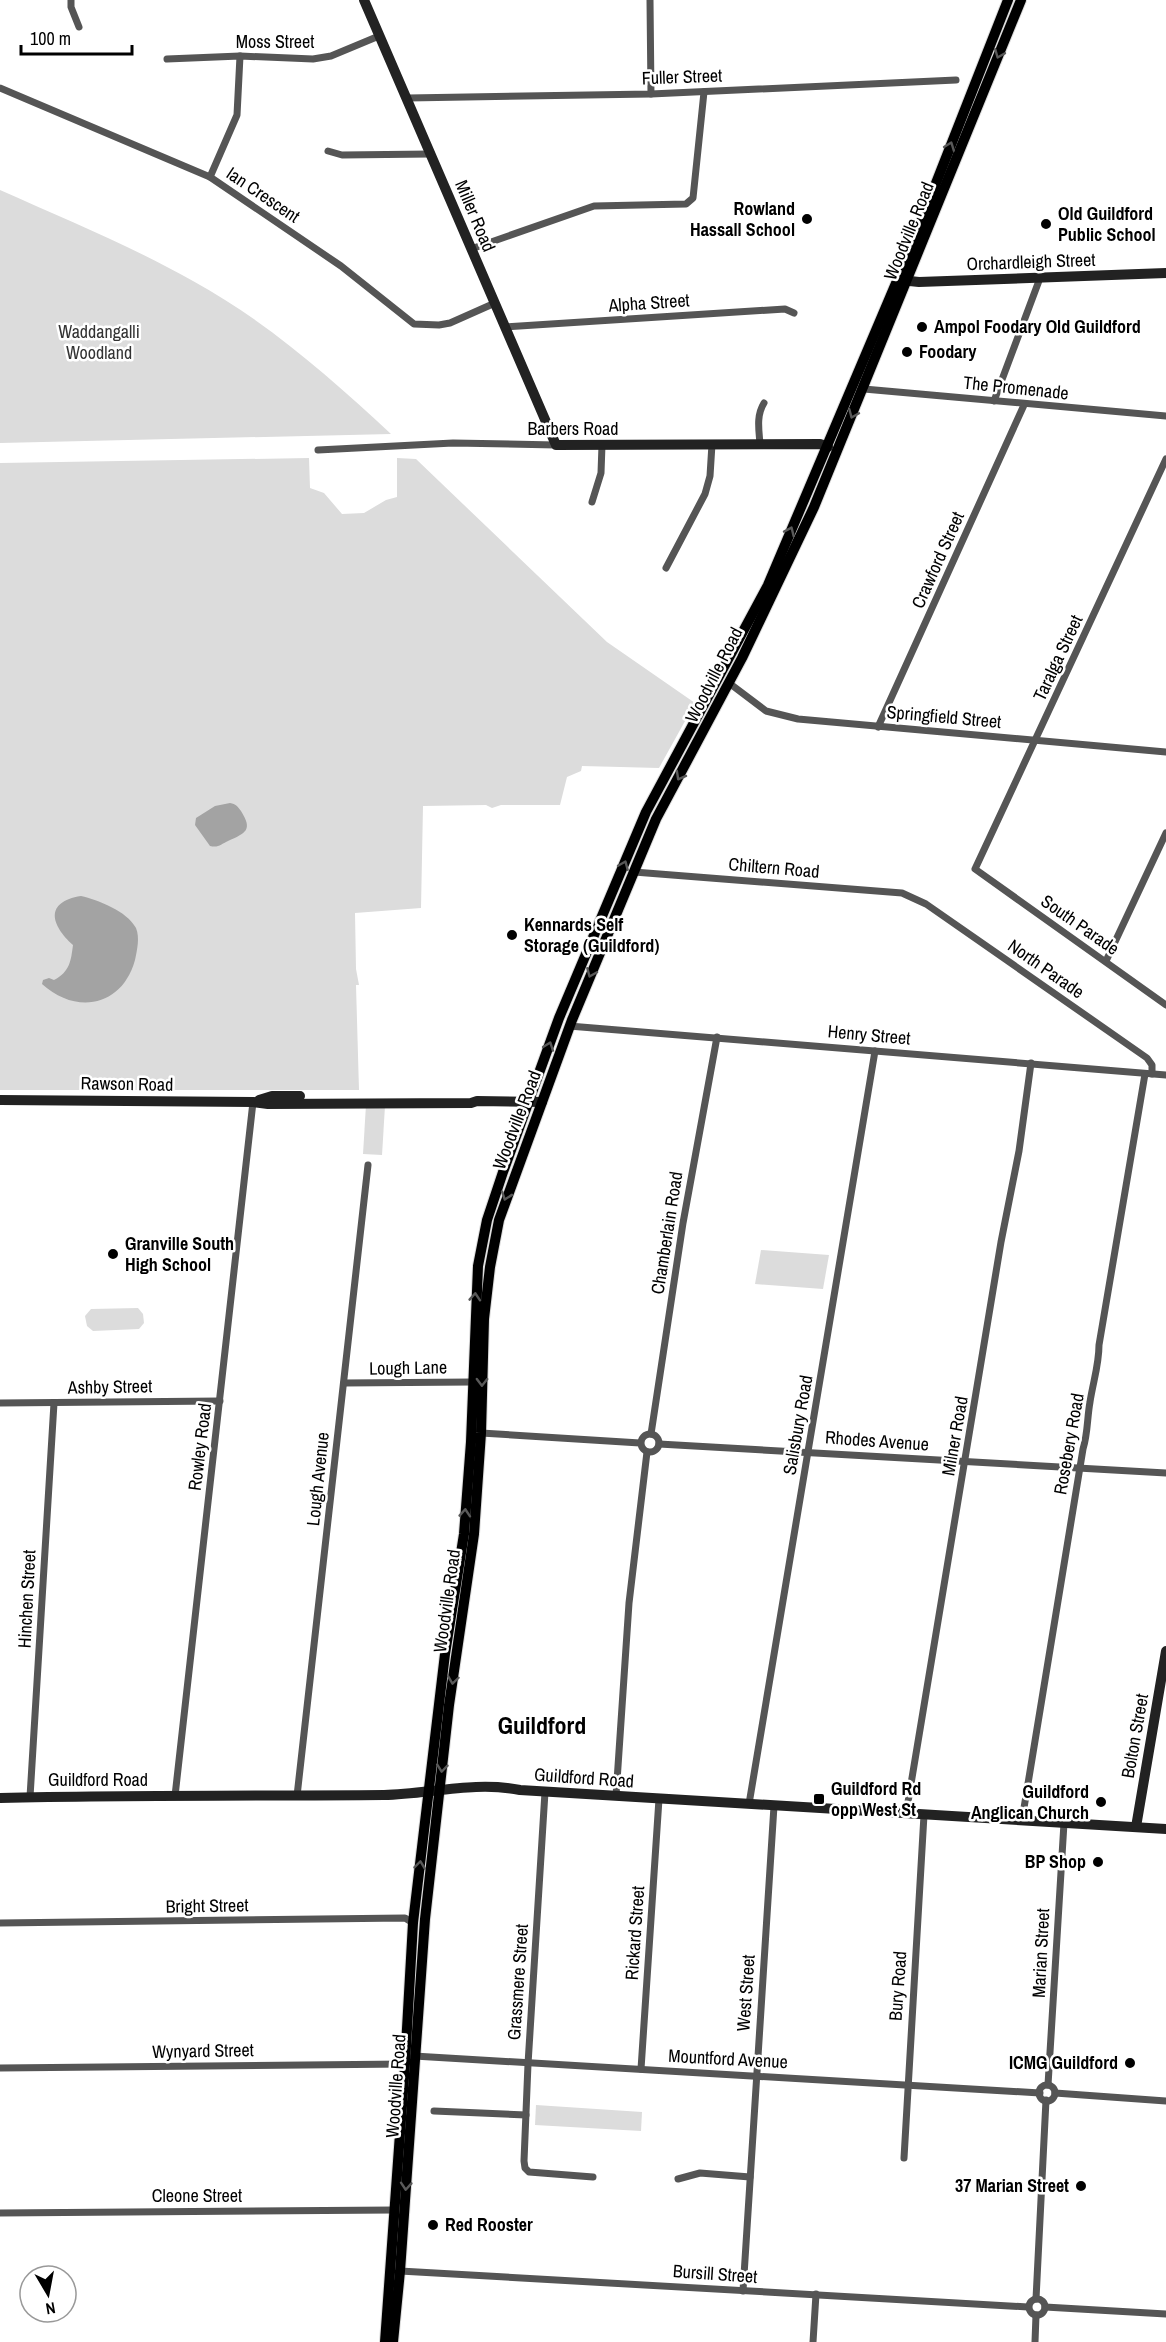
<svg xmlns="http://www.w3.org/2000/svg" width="1166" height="2342" viewBox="0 0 1166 2342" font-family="'Archivo Narrow',sans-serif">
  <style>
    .green { fill: #dcdcdc }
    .water { fill: #a3a3a3 }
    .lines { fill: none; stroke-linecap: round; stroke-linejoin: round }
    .primary-casing { stroke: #dbdbdb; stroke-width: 12 }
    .street { stroke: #555; stroke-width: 7 }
    .secondary { stroke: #222; stroke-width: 10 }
    .primary { stroke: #000; stroke-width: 10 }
    .oneway { stroke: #595959 }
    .poi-dot { fill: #000; stroke: #fff; stroke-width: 2 }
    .labels { text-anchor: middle; stroke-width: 5; stroke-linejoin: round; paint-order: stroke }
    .street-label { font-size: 18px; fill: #000; stroke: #fff }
    .poi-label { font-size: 18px; font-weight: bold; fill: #000; stroke: #fff; text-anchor: start }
    .park-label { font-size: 18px; fill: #333; stroke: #fff }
    .district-label { font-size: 24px; font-weight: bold; fill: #000; stroke: #fff }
  </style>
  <rect width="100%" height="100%" fill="#fff"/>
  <g class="green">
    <path d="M0,190C65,219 131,246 193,281C266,321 330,377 391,434L0,443Z"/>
    <polygon points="309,458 310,488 324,493 342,514 364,513 386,500 397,497 397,458 416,459 607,642 695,703 659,768 582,766 581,771 567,777 560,805 501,805 492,808 486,805 423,806 421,908 355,913 356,969 359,985 356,985 359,1090 0,1090 0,463"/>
    <polygon points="366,1105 385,1106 382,1155 363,1154"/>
    <polygon points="761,1250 829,1255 823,1289 755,1284"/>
    <polygon points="138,1308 143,1314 144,1323 139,1329 93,1331 87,1326 85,1316 91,1309"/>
    <polygon points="536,2105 642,2112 641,2131 535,2125"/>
  </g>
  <g class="water">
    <path d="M230,803C236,804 237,806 241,811C253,830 246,833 228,841C221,844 219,848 210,846L195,825L196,818L215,806Z"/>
    <path d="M81,896C98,900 127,911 136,928C140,938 137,950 135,960C122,1007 76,1015 42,984L43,980L49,978L54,980C70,972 71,960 73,945C51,925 44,902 81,896Z"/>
  </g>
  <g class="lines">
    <defs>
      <g id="primary">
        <polyline points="385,2342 405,2064 413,1923 445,1654 464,1534 471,1442 478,1266 487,1220 503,1172 559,1018 646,812 768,585 905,262 1008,0"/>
        <polyline points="393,2342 400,2271 425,1919 449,1705 474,1534 481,1433 484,1319 490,1267 499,1220 572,1020 656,819 742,658 814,507 1021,0"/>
      </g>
    </defs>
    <use href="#primary" class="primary-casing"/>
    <g class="street">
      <polyline points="71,0 71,7 79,27"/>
      <polyline points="650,0 651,94"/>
      <polyline points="167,59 240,56 313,59 331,56 379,36"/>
      <polyline points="0,88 210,177 341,266 414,324 439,325 450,323 495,303"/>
      <polyline points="408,98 651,94 956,80"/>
      <polyline points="328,151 342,155 431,154"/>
      <polyline points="210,177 237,115 240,56"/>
      <polyline points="471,249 594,206 686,204 693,198 704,92"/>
      <polyline points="505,327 785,309 794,313"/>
      <polyline points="864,389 1166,416"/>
      <polyline points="994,401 1040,278"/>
      <path d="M760,444C759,430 756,416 764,403"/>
      <polyline points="318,450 453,443 556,445"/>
      <polyline points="1166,459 975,869 1166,1005"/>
      <polyline points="592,502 601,473 602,445"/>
      <polyline points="666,568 705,494 710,476 712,444"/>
      <polyline points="729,683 766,711 798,719 1166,752"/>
      <polyline points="878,727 1024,405"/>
      <polyline points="634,872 902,893 926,904 1147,1058 1152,1065 1152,1074"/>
      <polyline points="1106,961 1166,833"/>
      <polyline points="569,1026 1166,1075"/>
      <polyline points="344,1383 472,1382"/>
      <polyline points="0,1403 220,1401"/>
      <polyline points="481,1433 640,1443"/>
      <circle cx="650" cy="1443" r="9"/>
      <polyline points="651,1434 683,1223 717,1037"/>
      <polyline points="659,1444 1166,1473"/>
      <polyline points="545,1792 528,2064 524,2161 525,2168 529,2172 593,2177"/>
      <polyline points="175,1796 253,1102"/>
      <polyline points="297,1796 368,1165"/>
      <polyline points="616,1796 629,1603 647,1452"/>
      <polyline points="30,1797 54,1403"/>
      <polyline points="749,1804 875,1051"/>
      <polyline points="906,1814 1001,1242 1019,1151 1031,1063"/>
      <path d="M1022,1820L1083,1449C1088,1433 1087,1418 1090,1402C1093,1382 1099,1365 1099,1345L1145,1074"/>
      <polyline points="0,1923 405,1918 413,1923"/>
      <polyline points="414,2056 1040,2093"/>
      <polyline points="0,2068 405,2064"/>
      <polyline points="641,2069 659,1799"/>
      <polyline points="1048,2085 1064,1823"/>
      <circle cx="1047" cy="2093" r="8"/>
      <polyline points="1055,2093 1166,2101"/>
      <polyline points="434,2111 526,2115"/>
      <polyline points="904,2158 924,1815"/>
      <polyline points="678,2179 700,2173 750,2177"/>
      <polyline points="0,2213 394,2210"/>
      <polyline points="400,2271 1028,2307"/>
      <polyline points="743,2291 774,1806"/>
      <circle cx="1037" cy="2307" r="8"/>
      <polyline points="1036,2299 1046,2100"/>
      <polyline points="1045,2307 1166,2314"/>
      <polyline points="813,2342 816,2294"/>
      <polyline points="1035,2342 1036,2315"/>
    </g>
    <g class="secondary">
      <polyline points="364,0 556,445 820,444 828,447"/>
      <polyline points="900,280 919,282 1166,273"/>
      <polyline points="0,1100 253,1102 268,1104 471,1103 477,1101 542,1102"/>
      <polyline points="259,1100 272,1096 300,1096"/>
      <path d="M0,1798C128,1795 256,1796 384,1795C429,1794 475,1781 520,1790L1166,1829"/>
      <polyline points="1136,1827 1166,1651"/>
    </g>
    <use href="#primary" class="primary"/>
  </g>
  <defs><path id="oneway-chevron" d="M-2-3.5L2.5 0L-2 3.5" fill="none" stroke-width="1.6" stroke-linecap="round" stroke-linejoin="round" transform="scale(1.5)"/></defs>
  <g class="oneway">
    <use href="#oneway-chevron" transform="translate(999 54) rotate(112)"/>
    <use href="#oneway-chevron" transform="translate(950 146) rotate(-69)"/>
    <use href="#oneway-chevron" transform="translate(853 414) rotate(113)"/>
    <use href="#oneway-chevron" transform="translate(790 531) rotate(-66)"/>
    <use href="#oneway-chevron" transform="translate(680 776) rotate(119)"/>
    <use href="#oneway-chevron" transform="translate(624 865) rotate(-67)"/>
    <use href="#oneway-chevron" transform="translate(591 973) rotate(113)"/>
    <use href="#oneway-chevron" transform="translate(549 1046) rotate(-70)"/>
    <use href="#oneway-chevron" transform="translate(506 1196) rotate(109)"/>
    <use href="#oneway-chevron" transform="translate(475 1297) rotate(-86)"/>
    <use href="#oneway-chevron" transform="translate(482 1382) rotate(91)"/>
    <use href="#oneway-chevron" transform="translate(465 1513) rotate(-86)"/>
    <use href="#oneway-chevron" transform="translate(453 1680) rotate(98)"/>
    <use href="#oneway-chevron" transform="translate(442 1768) rotate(96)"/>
    <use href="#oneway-chevron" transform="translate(420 1865) rotate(-83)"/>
    <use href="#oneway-chevron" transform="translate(406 2186) rotate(94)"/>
  </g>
  <g class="poi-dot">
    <circle cx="807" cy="219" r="6"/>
    <circle cx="1046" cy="224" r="6"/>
    <circle cx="922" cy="327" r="6"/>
    <circle cx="907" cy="352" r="6"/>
    <circle cx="512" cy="935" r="6"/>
    <circle cx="113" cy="1254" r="6"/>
    <rect x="813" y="1793" width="12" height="12" rx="3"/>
    <circle cx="1101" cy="1802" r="6"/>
    <circle cx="1098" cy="1862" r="6"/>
    <circle cx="1130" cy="2063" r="6"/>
    <circle cx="1081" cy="2186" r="6"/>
    <circle cx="433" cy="2225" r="6"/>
  </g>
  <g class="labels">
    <g class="street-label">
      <text x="275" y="48">Moss Street</text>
      <text transform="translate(682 77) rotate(-2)" y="6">Fuller Street</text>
      <text transform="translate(263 195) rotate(34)" y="6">Ian Crescent</text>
      <text transform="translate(475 216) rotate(67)" y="6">Miller Road</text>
      <text transform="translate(909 231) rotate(-68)" y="6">Woodville Road</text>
      <text transform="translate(1031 262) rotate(-2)" y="6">Orchardleigh Street</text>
      <text transform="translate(649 303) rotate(-4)" y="6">Alpha Street</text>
      <text transform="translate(1016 388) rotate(6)" y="6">The Promenade</text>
      <text x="573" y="435">Barbers Road</text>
      <text transform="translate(938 560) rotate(-66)" y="6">Crawford Street</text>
      <text transform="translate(1058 658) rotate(-65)" y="6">Taralga Street</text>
      <text transform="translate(714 675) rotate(-63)" y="6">Woodville Road</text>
      <text transform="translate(944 717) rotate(5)" y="6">Springfield Street</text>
      <text transform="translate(774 868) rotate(5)" y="6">Chiltern Road</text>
      <text transform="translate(1080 925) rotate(35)" y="6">South Parade</text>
      <text transform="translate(1046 969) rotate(35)" y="6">North Parade</text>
      <text transform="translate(869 1035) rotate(5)" y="6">Henry Street</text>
      <text transform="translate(127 1084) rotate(1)" y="6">Rawson Road</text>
      <text transform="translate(517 1120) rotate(-69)" y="6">Woodville Road</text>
      <text transform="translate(667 1233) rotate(-81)" y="6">Chamberlain Road</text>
      <text transform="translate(408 1368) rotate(-1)" y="6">Lough Lane</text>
      <text transform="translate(110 1387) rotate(-1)" y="6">Ashby Street</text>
      <text transform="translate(798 1425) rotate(-80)" y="6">Salisbury Road</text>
      <text transform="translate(955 1436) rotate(-80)" y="6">Milner Road</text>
      <text transform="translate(877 1441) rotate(4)" y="6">Rhodes Avenue</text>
      <text transform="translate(1069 1444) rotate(-80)" y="6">Rosebery Road</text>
      <text transform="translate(200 1447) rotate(-83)" y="6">Rowley Road</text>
      <text transform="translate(318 1479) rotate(-84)" y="6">Lough Avenue</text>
      <text transform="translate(27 1599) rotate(-87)" y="6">Hinchen Street</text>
      <text transform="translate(447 1601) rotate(-82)" y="6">Woodville Road</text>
      <text transform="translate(1135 1736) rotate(-80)" y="6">Bolton Street</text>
      <text transform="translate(584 1778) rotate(4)" y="6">Guildford Road</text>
      <text x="98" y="1786">Guildford Road</text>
      <text transform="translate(207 1906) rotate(-1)" y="6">Bright Street</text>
      <text transform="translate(635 1933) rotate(-86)" y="6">Rickard Street</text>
      <text transform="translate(1041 1953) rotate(-87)" y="6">Marian Street</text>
      <text transform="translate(518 1982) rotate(-86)" y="6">Grassmere Street</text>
      <text transform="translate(898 1986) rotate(-86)" y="6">Bury Road</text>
      <text transform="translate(746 1993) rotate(-86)" y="6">West Street</text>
      <text transform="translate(203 2051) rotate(-1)" y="6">Wynyard Street</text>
      <text transform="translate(728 2059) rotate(3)" y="6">Mountford Avenue</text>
      <text transform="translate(396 2086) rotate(-86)" y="6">Woodville Road</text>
      <text x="197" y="2202">Cleone Street</text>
      <text transform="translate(715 2274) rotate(4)" y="6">Bursill Street</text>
    </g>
    <g class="poi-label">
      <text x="795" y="215" text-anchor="end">Rowland<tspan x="795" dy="21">Hassall School</tspan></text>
      <text x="1058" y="220">Old Guildford<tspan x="1058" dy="21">Public School</tspan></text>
      <text x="934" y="333">Ampol Foodary Old Guildford</text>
      <text x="919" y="358">Foodary</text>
      <text x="524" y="931">Kennards Self<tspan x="524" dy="21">Storage (Guildford)</tspan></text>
      <text x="125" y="1250">Granville South<tspan x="125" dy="21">High School</tspan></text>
      <text x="831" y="1795">Guildford Rd<tspan x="831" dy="21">opp West St</tspan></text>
      <text x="1089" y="1798" text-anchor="end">Guildford<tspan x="1089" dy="21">Anglican Church</tspan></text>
      <text x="1086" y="1868" text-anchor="end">BP Shop</text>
      <text x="1118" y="2069" text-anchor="end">ICMG Guildford</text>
      <text x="1069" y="2192" text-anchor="end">37 Marian Street</text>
      <text x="445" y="2231">Red Rooster</text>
    </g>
    <g class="park-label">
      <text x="99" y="338">Waddangalli<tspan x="99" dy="21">Woodland</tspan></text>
    </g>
    <g class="district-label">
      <text x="542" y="1734">Guildford</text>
    </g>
  </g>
  <g transform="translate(48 2294) rotate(170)"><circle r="28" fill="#ffffff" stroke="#999999" stroke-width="1.5"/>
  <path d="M0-4.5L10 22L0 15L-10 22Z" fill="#000000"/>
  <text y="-9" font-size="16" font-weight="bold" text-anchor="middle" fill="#000000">N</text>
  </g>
  <path d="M21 45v9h111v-9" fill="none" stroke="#000000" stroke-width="3"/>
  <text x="30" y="45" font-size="18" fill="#000000" stroke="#ffffff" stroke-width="4.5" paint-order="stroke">100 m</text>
</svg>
